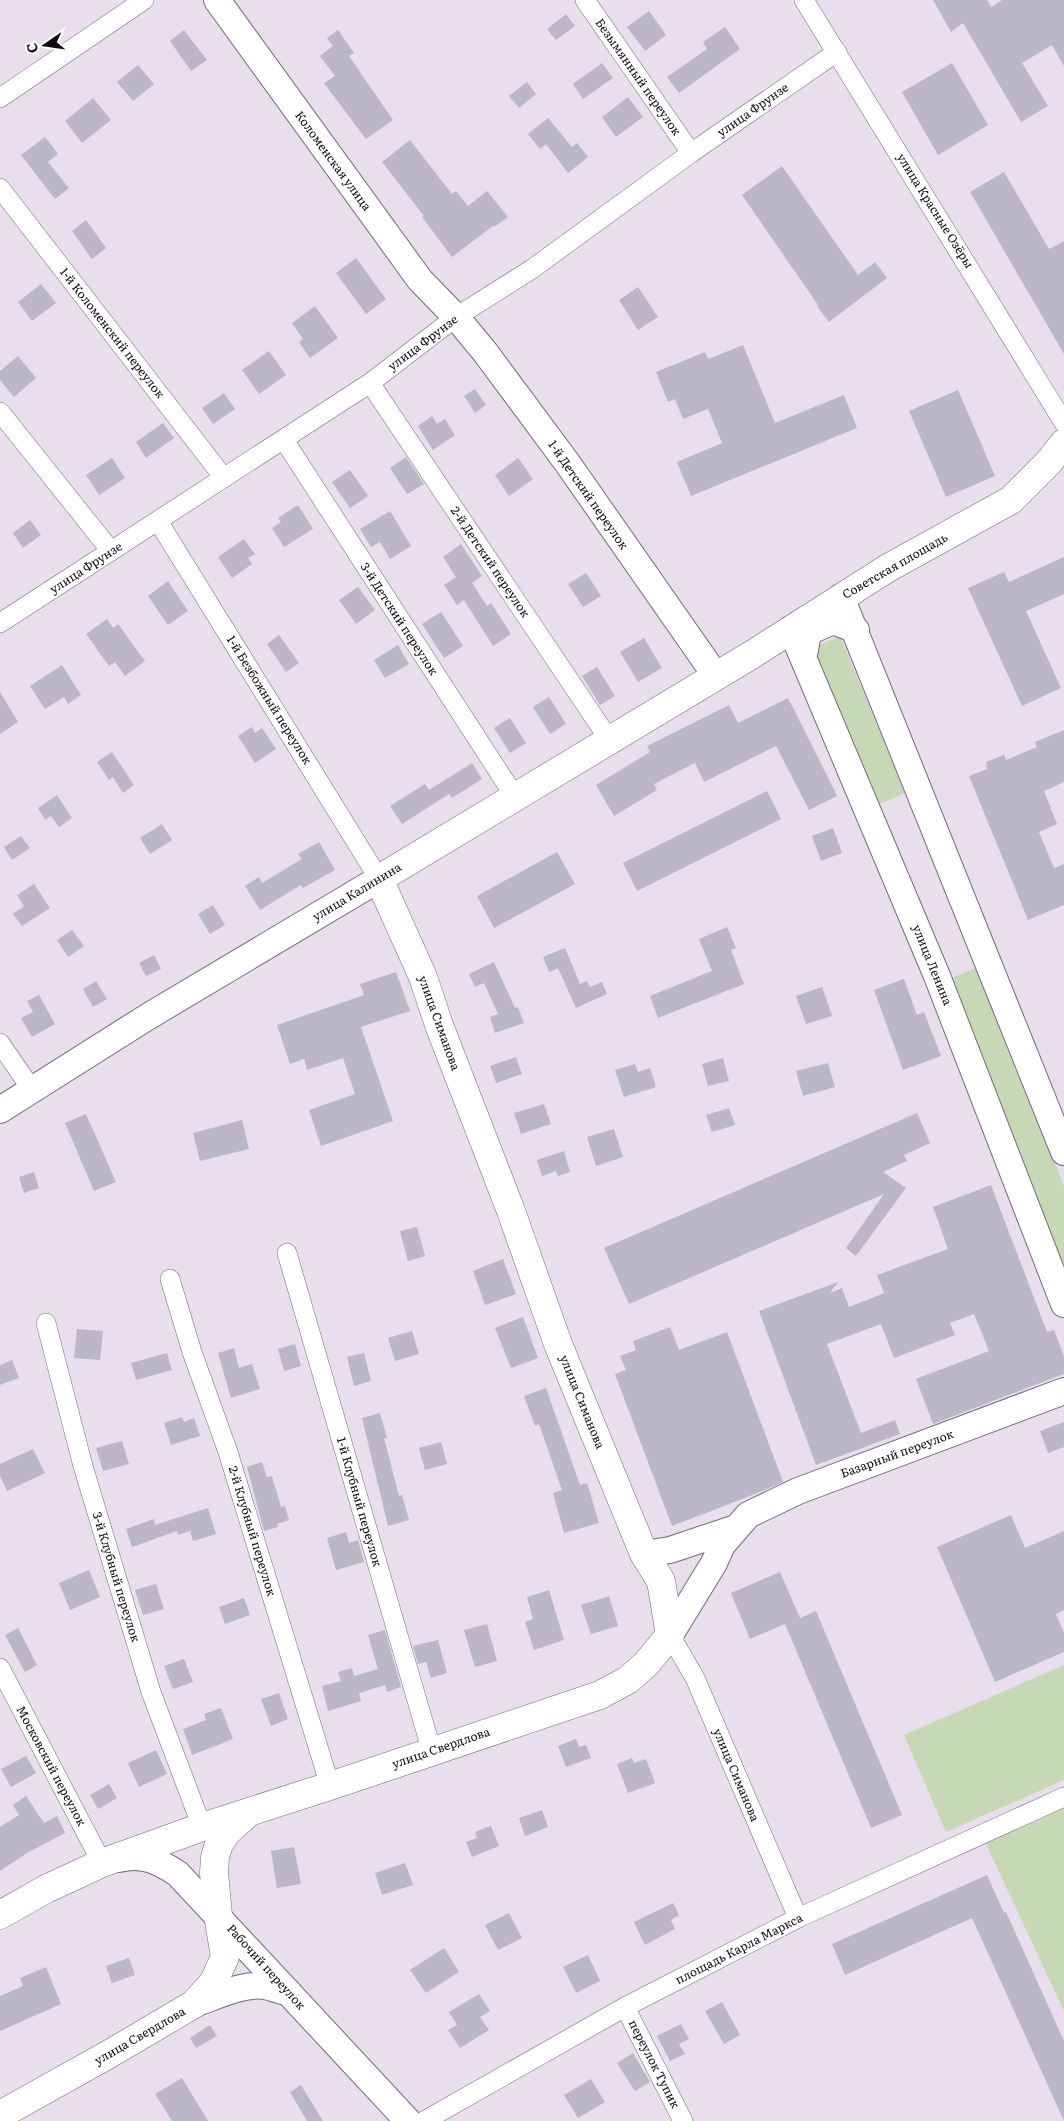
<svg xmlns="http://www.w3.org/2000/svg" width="1064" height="2121" viewBox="0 0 1064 2121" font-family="Literata,serif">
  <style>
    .green { fill: #c4d9b4 }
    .building { fill: #bbb7c9 }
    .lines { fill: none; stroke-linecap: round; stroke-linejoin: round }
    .street-casing { stroke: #746a79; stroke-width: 20 }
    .secondary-casing { stroke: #746a79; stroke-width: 28 }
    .primary-casing { stroke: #746a79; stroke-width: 29 }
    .street { stroke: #fff; stroke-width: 19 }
    .secondary { stroke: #fff; stroke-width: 26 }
    .primary { stroke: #fff; stroke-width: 28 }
    .labels { text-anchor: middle; stroke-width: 4; stroke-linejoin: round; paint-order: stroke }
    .street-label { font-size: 12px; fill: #0f0b10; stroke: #fff }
  </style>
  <rect width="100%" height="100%" fill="#e9ddee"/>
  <g class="green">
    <polygon points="840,636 905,793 879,804 813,648"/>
    <polygon points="976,968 1064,1186 1064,1267 949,979"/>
    <polygon points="1064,1665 1064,1780 946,1832 904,1735"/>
    <polygon points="1064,1808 1064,2011 986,1844"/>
  </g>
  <g class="building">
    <polygon points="933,0 987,0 991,7 1002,0 1064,0 1064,66 1052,45 1022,63 1048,106 1021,122 963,23 951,32"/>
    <polygon points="649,11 666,35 645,51 627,27"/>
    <polygon points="566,14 575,26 556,40 547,29"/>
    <polygon points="725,27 740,49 679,93 667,77 707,49 703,42"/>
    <polygon points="184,30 207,60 191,71 170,41"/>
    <polygon points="338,30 354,53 349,56 393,120 366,139 324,83 335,76 320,56 333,46 327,38"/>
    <polygon points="602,63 613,78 583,99 573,84"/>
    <polygon points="952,63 988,125 938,155 902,92"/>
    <polygon points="138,65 154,84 133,101 117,82"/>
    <polygon points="527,82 536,94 519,108 509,96"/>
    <polygon points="628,97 643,117 616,137 602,117"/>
    <polygon points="93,98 111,120 82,143 65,121"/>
    <polygon points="548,118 572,147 577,143 588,157 568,173 546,144 540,149 528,134"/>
    <polygon points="45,137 58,154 48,162 69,188 55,199 21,155"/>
    <polygon points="410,140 452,194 456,191 468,206 487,191 508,217 494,227 493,226 452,257 422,217 424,216 382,162"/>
    <polygon points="782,166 858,275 875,262 887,278 829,322 817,306 818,305 742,195"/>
    <polygon points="1004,172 1049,249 1064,241 1064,354 970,192"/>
    <polygon points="86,220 106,248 92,259 72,231"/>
    <polygon points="356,258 386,299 366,314 336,273"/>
    <polygon points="41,284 56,303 32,321 18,302"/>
    <polygon points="638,287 658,317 638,330 619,300"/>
    <polygon points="315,306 338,338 310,358 299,342 303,339 292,323"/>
    <polygon points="743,345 775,423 844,395 857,428 691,496 677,462 722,443 708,409 683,419 675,399 668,402 656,372 705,352 708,359"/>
    <polygon points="269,351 286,375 259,394 242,370"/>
    <polygon points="18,356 36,378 14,397 0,380 0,371"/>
    <polygon points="475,389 486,405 475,413 464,396"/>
    <polygon points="958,390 995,476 946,497 909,411"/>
    <polygon points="224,393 235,409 213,424 202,408"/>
    <polygon points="432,416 437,424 445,419 455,435 433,450 418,426"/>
    <polygon points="163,423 174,438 146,458 136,442"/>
    <polygon points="406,457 424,484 407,494 390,468"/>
    <polygon points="112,458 125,478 99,495 86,475"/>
    <polygon points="518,458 533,479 509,496 495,475"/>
    <polygon points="350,470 368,496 350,508 332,482"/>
    <polygon points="298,505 313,529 284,547 272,528 281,522 278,518"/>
    <polygon points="390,511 411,546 390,559 380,542 371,547 360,529"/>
    <polygon points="30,520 41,535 23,548 13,533"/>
    <polygon points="244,539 255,554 248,558 252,564 232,578 218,557"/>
    <polygon points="461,544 482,576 472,583 487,606 491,603 511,634 493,646 464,600 457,605 444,585 456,577 443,557"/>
    <polygon points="1064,557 1064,594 1026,611 1061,688 1022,706 968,588 1004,572 1009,582"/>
    <polygon points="586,573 601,596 583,607 568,584"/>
    <polygon points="168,581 188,611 168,625 148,596"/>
    <polygon points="358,587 375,610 356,624 339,600"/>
    <polygon points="441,612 463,646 444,658 422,624"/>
    <polygon points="107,619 113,628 118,624 145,661 125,676 115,662 109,666 86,634"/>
    <polygon points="279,635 299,663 286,672 267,644"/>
    <polygon points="644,638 662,668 638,682 620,652"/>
    <polygon points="398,645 409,664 385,678 374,660"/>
    <polygon points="62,665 81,695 68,704 64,697 45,709 30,686"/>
    <polygon points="597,667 615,696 600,705 582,676"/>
    <polygon points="0,692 18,722 0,734"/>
    <polygon points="549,697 566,724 550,734 533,707"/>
    <polygon points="788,698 837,796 809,810 776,746 704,782 695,763 654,784 657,790 614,816 596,785 650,752 647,746 729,705 738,723"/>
    <polygon points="510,718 526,743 510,753 494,728"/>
    <polygon points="252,727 255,733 262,728 276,749 255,763 238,736"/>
    <polygon points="1064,730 1064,782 1044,791 1057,824 1039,832 1054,868 1064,864 1064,905 1028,920 969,776 987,769 986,762 1004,755 1006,760 1037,747 1035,742"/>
    <polygon points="112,752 134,785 123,793 113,777 109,780 97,762"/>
    <polygon points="472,763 482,779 452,798 449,794 402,824 390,806 425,784 429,790"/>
    <polygon points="767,791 781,819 637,891 623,863"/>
    <polygon points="57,795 72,818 59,827 51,816 45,820 38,808"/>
    <polygon points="162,824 172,840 150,854 140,838"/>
    <polygon points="833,828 842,853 821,861 812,836"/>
    <polygon points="21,836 30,848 12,860 4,847"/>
    <polygon points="319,842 335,870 303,888 301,885 260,910 245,886 259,877 262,883 302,859 298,854"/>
    <polygon points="557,852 575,884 494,928 477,896"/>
    <polygon points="34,884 50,908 22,926 13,914 24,906 17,895"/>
    <polygon points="213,905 225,925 210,934 198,914"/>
    <polygon points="727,927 736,948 731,950 744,984 658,1018 650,996 712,971 699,939"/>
    <polygon points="72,930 84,946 68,957 57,940"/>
    <polygon points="565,948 580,984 587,981 590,987 602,982 607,994 576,1008 558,968 549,972 543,957"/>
    <polygon points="154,955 161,969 146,976 139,963"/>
    <polygon points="494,962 515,1008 518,1007 524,1023 495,1033 490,1017 498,1014 484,983 475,987 469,974"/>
    <polygon points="396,972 410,1011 361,1027 393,1121 321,1146 309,1110 355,1094 343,1058 307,1070 304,1059 290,1064 277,1025 364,995 360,984"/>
    <polygon points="904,979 917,1015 924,1012 941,1056 903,1070 874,990"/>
    <polygon points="96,981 107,999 93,1007 83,989"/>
    <polygon points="822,987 832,1016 806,1024 796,996"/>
    <polygon points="39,995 55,1024 32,1037 21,1018 33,1012 27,1001"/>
    <polygon points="516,1057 522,1074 496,1083 490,1066"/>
    <polygon points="723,1058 729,1081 708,1086 702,1064"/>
    <polygon points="828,1063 835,1087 803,1096 796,1071"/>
    <polygon points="635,1064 638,1072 650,1068 656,1087 624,1097 615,1070"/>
    <polygon points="544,1104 551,1124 521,1134 514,1113"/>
    <polygon points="729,1108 735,1125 712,1132 706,1115"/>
    <polygon points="917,1113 930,1143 904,1155 907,1161 883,1172 906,1188 856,1256 846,1248 884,1194 629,1304 604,1248"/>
    <polygon points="86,1114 116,1182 94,1191 65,1123"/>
    <polygon points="242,1120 249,1149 200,1161 193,1133"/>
    <polygon points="614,1129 623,1157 596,1166 587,1137"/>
    <polygon points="564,1151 570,1172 558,1176 556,1171 542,1176 537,1160"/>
    <polygon points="34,1172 39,1188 24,1193 19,1177"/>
    <polygon points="991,1185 1047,1332 1054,1330 1064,1356 1064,1374 933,1424 916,1379 989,1351 974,1314 950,1323 955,1335 894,1358 881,1324 827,1344 861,1433 895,1420 900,1434 816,1465 759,1311 838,1282 830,1293 842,1288 849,1307 884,1293 877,1275 948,1249 933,1207"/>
    <polygon points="417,1227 425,1256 408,1261 400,1231"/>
    <polygon points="503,1259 516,1294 485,1305 473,1271"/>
    <polygon points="523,1317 538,1358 511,1368 495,1328"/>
    <polygon points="670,1327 679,1350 727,1332 783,1482 760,1492 672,1526 615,1374 626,1370 620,1356 636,1350 633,1341"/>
    <polygon points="77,1329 103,1331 100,1360 74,1358"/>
    <polygon points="412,1331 419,1354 395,1361 388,1338"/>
    <polygon points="295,1344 301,1366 284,1371 278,1349"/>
    <polygon points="234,1348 239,1368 252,1364 260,1389 231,1398 218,1353"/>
    <polygon points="167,1353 172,1370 136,1380 131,1363"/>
    <polygon points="364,1353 371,1381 354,1386 347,1357"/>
    <polygon points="12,1360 19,1378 0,1385 0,1365"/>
    <polygon points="546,1388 580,1485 587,1483 599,1523 564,1533 553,1493 562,1490 539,1424 535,1426 524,1396"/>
    <polygon points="380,1413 387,1438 384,1438 399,1496 402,1495 409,1520 388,1526 362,1418"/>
    <polygon points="182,1417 184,1422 194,1418 200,1436 171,1445 164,1423"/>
    <polygon points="1064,1422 1064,1447 1048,1453 1040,1431"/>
    <polygon points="122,1441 129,1464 103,1471 96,1448"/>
    <polygon points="441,1442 447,1464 425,1470 419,1448"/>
    <polygon points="33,1449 45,1473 7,1491 0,1476 0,1464"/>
    <polygon points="262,1462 267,1477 272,1476 281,1507 285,1506 289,1520 277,1524 278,1527 264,1531 247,1467"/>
    <polygon points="208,1508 216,1534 193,1541 190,1531 178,1535 177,1531 132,1547 126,1529 154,1519 155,1525"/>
    <polygon points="1011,1515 1025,1548 1064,1531 1064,1610 1056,1614 1064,1633 1064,1652 995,1682 937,1547"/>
    <polygon points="346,1532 349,1543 358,1540 364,1562 336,1570 327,1538"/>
    <polygon points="89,1570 100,1597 70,1610 59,1583"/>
    <polygon points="780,1572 800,1618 816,1611 902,1815 871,1828 785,1624 750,1639 731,1593"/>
    <polygon points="156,1584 164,1609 143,1615 135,1590"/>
    <polygon points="549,1590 564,1640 534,1650 525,1622 533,1619 527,1597"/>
    <polygon points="609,1596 618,1626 591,1634 581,1605"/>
    <polygon points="244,1598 250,1615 225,1624 219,1607"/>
    <polygon points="487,1624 497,1661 475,1667 464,1630"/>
    <polygon points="18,1628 37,1665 25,1672 5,1635"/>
    <polygon points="385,1630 401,1687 387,1692 385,1685 359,1693 361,1701 328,1711 322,1686 341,1681 338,1672 352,1668 354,1676 378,1669 368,1635"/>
    <polygon points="438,1640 447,1673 431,1678 426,1662 418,1664 413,1646"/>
    <polygon points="184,1659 193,1682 173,1689 164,1666"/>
    <polygon points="279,1693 288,1719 271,1726 261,1699"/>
    <polygon points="221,1708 233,1739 192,1755 183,1729 206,1720 204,1714"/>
    <polygon points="576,1739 579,1747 586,1745 591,1758 566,1767 558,1746"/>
    <polygon points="156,1750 167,1774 139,1787 128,1763"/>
    <polygon points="26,1756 36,1773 11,1787 1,1769"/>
    <polygon points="632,1758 634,1763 646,1759 655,1783 628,1793 617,1764"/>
    <polygon points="109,1784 117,1798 98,1809 90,1795"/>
    <polygon points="26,1796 44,1823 57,1816 65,1833 27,1853 0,1871 0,1827 19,1815 13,1805"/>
    <polygon points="542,1810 548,1827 525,1836 519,1818"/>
    <polygon points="491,1826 499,1846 472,1857 466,1842 477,1838 475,1832"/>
    <polygon points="294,1847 301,1884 277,1888 271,1851"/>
    <polygon points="405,1863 413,1885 382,1895 375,1873"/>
    <polygon points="987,1875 1004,1913 1006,1912 1064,2041 1064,2121 972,1918 845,1975 832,1944"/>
    <polygon points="673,1903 679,1915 671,1920 675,1929 645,1945 634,1922"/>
    <polygon points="509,1913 522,1938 498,1950 485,1925"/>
    <polygon points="444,1948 459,1972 426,1993 410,1970"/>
    <polygon points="588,1955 600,1981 576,1993 563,1967"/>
    <polygon points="129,1958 135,1975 112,1983 106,1966"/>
    <polygon points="46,1967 61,2004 0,2031 0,1996 23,1986 20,1978"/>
    <polygon points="479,1994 490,2011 480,2017 489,2030 460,2048 448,2030 457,2025 449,2012"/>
    <polygon points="722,2002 740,2035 724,2044 705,2011"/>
    <polygon points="681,2024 689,2039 679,2044 685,2054 670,2061 657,2036"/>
    <polygon points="210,2025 217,2036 196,2048 190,2038"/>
    <polygon points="633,2053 650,2082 635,2091 617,2063"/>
    <polygon points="182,2078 208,2121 172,2121 155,2094"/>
    <polygon points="591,2079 605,2102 578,2118 564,2095"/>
    <polygon points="301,2085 323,2121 307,2121 290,2092"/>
  </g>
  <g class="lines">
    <defs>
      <g id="street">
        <polyline points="585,0 691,153"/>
        <polyline points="804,0 1064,423"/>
        <polyline points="0,98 144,0"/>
        <polyline points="0,188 224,478"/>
        <polyline points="370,383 610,741"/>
        <polyline points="0,412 111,551"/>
        <polyline points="284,440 515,797"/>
        <polyline points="158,521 379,879"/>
        <polyline points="0,623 370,383 456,317 532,269 691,153 837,52"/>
        <polyline points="0,1043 32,1090"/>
        <polyline points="287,1253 432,1752"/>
        <polyline points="170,1279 192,1352 228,1452 330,1786"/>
        <polyline points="46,1323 83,1466 151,1692 202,1827"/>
        <polyline points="670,1635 695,1678 798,1918"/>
        <polyline points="0,1668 102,1863"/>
        <polyline points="625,2007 683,2121"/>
        <polyline points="424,2121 625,2007 798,1918 1064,1797"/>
      </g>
      <g id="secondary">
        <polyline points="217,0 420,280 456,317 485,352 568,464 716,676"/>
        <polyline points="841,597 1064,1152"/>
        <polyline points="791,629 937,976 1064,1304"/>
        <polyline points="805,650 808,632 833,621 856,630"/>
        <polyline points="0,1110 149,1016 379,879"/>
        <polyline points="644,1554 670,1550 736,1528"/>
        <polyline points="670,1635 714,1563 722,1545 748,1515 798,1491 1064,1391"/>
        <path d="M119,1859C142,1853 159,1861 178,1874L408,2121"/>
        <path d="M194,2004C215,1997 242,1983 265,1986C273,1988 280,1991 288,1992"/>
      </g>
      <g id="primary">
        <polyline points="0,1915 46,1889 102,1863 202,1827 330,1786 600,1695 628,1680 646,1664 670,1635 661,1581 644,1554 558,1344 511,1211 439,1025 423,977 379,879 753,654 888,568 1011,500 1049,462 1064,443"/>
        <polyline points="0,2115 111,2053 194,2004 213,1983 225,1957 218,1915 214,1873 215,1857 219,1844 227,1832 247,1814"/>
      </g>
    </defs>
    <use href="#street" class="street-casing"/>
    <use href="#secondary" class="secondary-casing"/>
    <use href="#primary" class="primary-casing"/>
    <use href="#street" class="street"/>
    <use href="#secondary" class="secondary"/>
    <use href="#primary" class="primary"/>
  </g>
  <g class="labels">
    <g class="street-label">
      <text transform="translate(638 77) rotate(55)" y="4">Безымянный переулок</text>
      <text transform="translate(753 110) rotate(-35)" y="4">улица Фрунзе</text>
      <text transform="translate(333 161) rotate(54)" y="4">Коломенская улица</text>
      <text transform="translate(935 211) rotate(58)" y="4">улица Красные Озёры</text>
      <text transform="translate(112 333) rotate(52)" y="4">1-й Коломенский переулок</text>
      <text transform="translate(423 343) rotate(-37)" y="4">улица Фрунзе</text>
      <text transform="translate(588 495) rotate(55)" y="4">1-й Детский переулок</text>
      <text transform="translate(490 562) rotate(56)" y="4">2-й Детский переулок</text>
      <text transform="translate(895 566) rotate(-30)" y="4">Советская площадь</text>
      <text transform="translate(86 568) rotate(-33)" y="4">улица Фрунзе</text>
      <text transform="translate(399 619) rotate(57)" y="4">3-й Детский переулок</text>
      <text transform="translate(269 700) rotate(58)" y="4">1-й Безбожный переулок</text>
      <text transform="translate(357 892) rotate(-31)" y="4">улица Калинина</text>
      <text transform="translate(932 965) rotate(68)" y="4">улица Ленина</text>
      <text transform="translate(439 1023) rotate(70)" y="4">улица Симанова</text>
      <text transform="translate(582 1402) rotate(68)" y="4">улица Симанова</text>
      <text transform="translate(897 1454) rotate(-20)" y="4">Базарный переулок</text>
      <text transform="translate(359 1502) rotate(74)" y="4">1-й Клубный переулок</text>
      <text transform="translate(252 1531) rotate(73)" y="4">2-й Клубный переулок</text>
      <text transform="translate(116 1577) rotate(73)" y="4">3-й Клубный переулок</text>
      <text transform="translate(441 1748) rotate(-19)" y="4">улица Свердлова</text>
      <text transform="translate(51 1766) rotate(62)" y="4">Московский переулок</text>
      <text transform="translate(736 1775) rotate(67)" y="4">улица Симанова</text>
      <text transform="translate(739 1949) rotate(-27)" y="4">площадь Карла Маркса</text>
      <text transform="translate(266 1967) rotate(48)" y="4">Рабочий переулок</text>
      <text transform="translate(140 2036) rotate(-30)" y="4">улица Свердлова</text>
      <text transform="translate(654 2064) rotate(63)" y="4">переулок Тупик</text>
    </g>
  </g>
  <g transform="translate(45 45) rotate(257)" stroke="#ffffff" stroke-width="4" paint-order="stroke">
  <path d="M0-4L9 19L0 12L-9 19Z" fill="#0f0b10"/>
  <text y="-8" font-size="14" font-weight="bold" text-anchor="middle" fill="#0f0b10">С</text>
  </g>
</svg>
